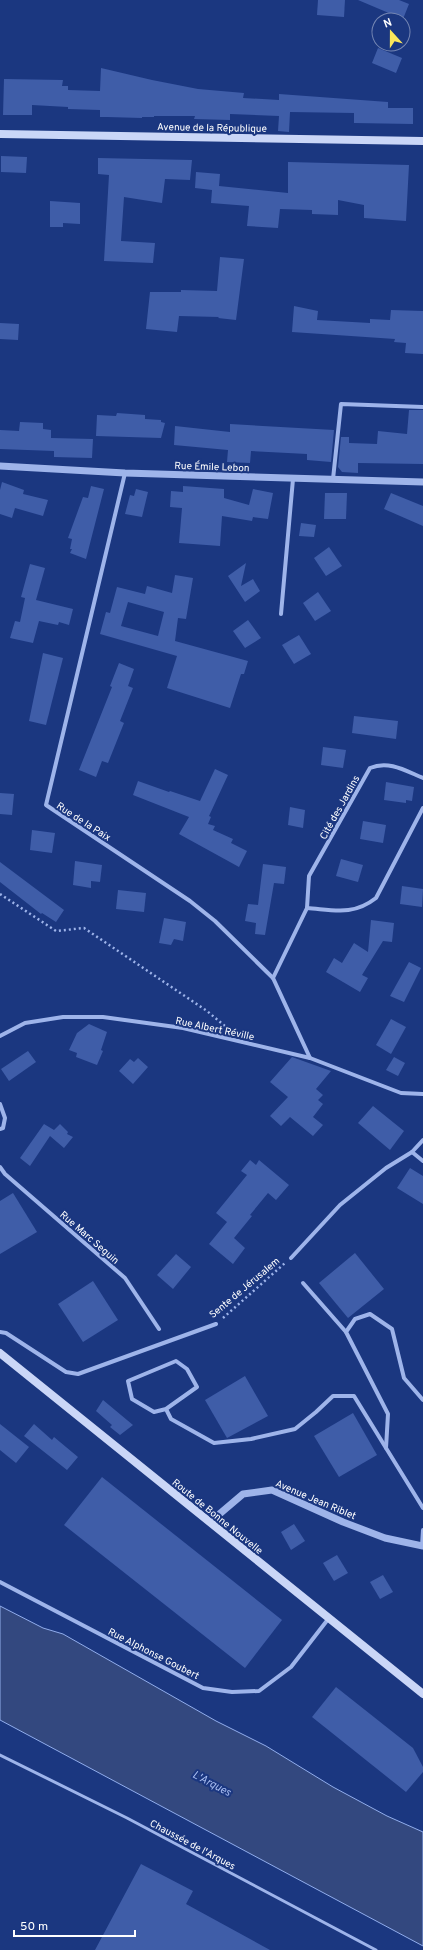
<svg xmlns="http://www.w3.org/2000/svg" width="423" height="1950" viewBox="0 0 423 1950" font-family="Overpass,sans-serif">
  <style>
    .water { fill: #33487f; stroke: #91adec }
    .building { fill: #3f5da8; fill-rule: evenodd }
    .lines { fill: none; stroke-linecap: round; stroke-linejoin: round }
    .path { stroke: #9eb4ea; stroke-width: 2.5; stroke-dasharray: 2 3; stroke-linecap: butt }
    .service { stroke: #9eb4ea; stroke-width: 3 }
    .minor { stroke: #9eb4ea; stroke-width: 4 }
    .tertiary { stroke: #9eb4ea; stroke-width: 7 }
    .secondary { stroke: #cad6f7; stroke-width: 8 }
    .labels { text-anchor: middle; stroke-width: 4; stroke-linejoin: round; paint-order: stroke }
    .street-label { font-size: 10px; fill: #fff; stroke: #1b3780 }
    .water-label { font-size: 11px; font-style: italic; fill: #aabff2; stroke: #1b3780 }
  </style>
  <rect width="100%" height="100%" fill="#1b3780"/>
  <polygon class="water" points="0,1606 43,1628 63,1634 216,1721 266,1746 333,1787 387,1816 423,1832 423,1946 0,1720"/>
  <g class="building">
    <polygon points="318,0 345,0 344,17 317,15"/>
    <polygon points="358,0 399,0 409,4 403,19"/>
    <polygon points="378,48 402,58 396,73 372,63"/>
    <polygon points="101,68 152,80 198,89 244,93 243,98 279,100 279,94 388,102 388,108 413,108 413,124 354,123 354,113 290,112 289,132 278,131 279,116 230,114 230,120 194,119 195,116 154,116 154,117 142,117 142,118 107,117 100,117 100,110 68,109 68,107 32,105 32,115 3,115 4,79 63,80 62,86 68,86 68,90 100,91"/>
    <polygon points="1,156 27,157 26,173 1,172"/>
    <polygon points="98,158 192,160 190,180 165,179 162,203 124,197 121,241 155,243 153,263 104,261 109,175 98,174"/>
    <polygon points="288,162 409,165 406,221 364,218 364,205 338,200 338,215 312,214 312,210 280,209 278,228 247,226 249,206 211,203 212,190 195,188 196,172 220,174 219,186 288,193"/>
    <polygon points="50,201 80,203 80,224 63,223 63,227 50,227"/>
    <polygon points="220,257 244,259 236,320 218,318 219,317 179,316 177,332 146,329 150,292 181,292 181,290 217,291"/>
    <polygon points="294,306 318,311 317,320 370,323 370,319 390,320 391,310 423,311 423,354 405,353 406,343 394,342 395,339 292,332"/>
    <polygon points="0,323 19,324 18,340 0,339"/>
    <polygon points="409,410 423,410 423,464 358,463 358,473 342,472 338,467 341,437 349,437 349,443 377,444 378,431 407,434"/>
    <polygon points="117,413 145,415 145,419 161,420 161,422 165,423 161,438 96,436 97,415 116,416"/>
    <polygon points="20,422 43,423 43,429 51,430 51,438 93,439 92,458 54,457 54,451 0,449 0,430 19,431"/>
    <polygon points="230,424 334,430 331,462 307,460 307,454 251,451 250,463 227,462 228,450 174,445 175,426 230,432"/>
    <polygon points="2,482 24,490 23,494 48,500 43,516 15,508 12,518 0,514 0,490"/>
    <polygon points="91,486 104,489 86,559 70,553 72,549 70,549 72,539 68,538 83,497 88,498"/>
    <polygon points="183,486 224,489 224,498 249,505 253,489 273,493 268,519 253,517 252,521 222,516 220,546 179,543 182,508 170,507 171,491 183,492"/>
    <polygon points="136,489 148,492 142,517 125,514 130,495 134,496"/>
    <polygon points="325,493 347,493 346,519 324,519"/>
    <polygon points="391,493 423,506 423,526 384,509"/>
    <polygon points="301,523 316,525 314,537 299,536"/>
    <polygon points="329,547 342,566 326,576 314,558"/>
    <polygon points="246,563 241,586 253,579 260,591 245,602 228,576"/>
    <polygon points="30,564 45,568 36,600 73,609 69,625 59,622 58,625 39,621 33,643 10,638 15,621 20,622 25,598 21,597"/>
    <path d="M175,575L193,578L186,619L178,618L175,641L248,661L244,674H241L230,708L167,688L177,656L100,634L106,612L110,613L117,587L145,594L147,586L172,593ZM128,602L164,612L158,636L121,626Z"/>
    <polygon points="318,592 331,611 315,621 303,603"/>
    <polygon points="248,620 261,638 245,648 233,631"/>
    <polygon points="299,635 311,654 294,664 282,645"/>
    <polygon points="43,653 63,658 46,725 29,721"/>
    <polygon points="119,663 134,669 128,686 133,688 120,721 124,723 108,763 102,761 96,777 79,770 112,687 110,686"/>
    <polygon points="354,716 398,721 396,739 352,733"/>
    <polygon points="323,747 346,750 343,768 321,765"/>
    <polygon points="215,769 228,775 209,816 211,817 208,824 215,826 213,830 233,839 231,843 247,851 239,867 179,834 189,817 133,795 138,781 169,792 170,791 200,801"/>
    <polygon points="386,782 414,787 412,801 406,800 406,803 384,800"/>
    <polygon points="0,793 14,794 12,815 0,814"/>
    <polygon points="290,807 305,810 303,828 288,825"/>
    <polygon points="363,821 386,825 383,843 360,839"/>
    <polygon points="32,830 55,833 52,853 30,850"/>
    <polygon points="341,859 363,865 358,882 336,876"/>
    <polygon points="75,861 102,865 100,882 91,881 91,888 73,885"/>
    <polygon points="0,862 64,910 56,922 42,913 41,914 0,882"/>
    <polygon points="263,864 286,867 284,884 274,883 265,935 255,934 256,923 245,921 248,904 258,905"/>
    <polygon points="402,886 423,889 422,907 400,904"/>
    <polygon points="118,890 146,893 144,912 116,909"/>
    <polygon points="164,918 186,922 183,941 174,939 171,945 159,943"/>
    <polygon points="371,920 394,923 392,942 383,941 362,975 368,978 360,992 326,972 334,958 342,963 354,943 368,952"/>
    <polygon points="409,962 421,968 404,1002 390,996"/>
    <polygon points="391,1019 406,1027 391,1054 376,1045"/>
    <polygon points="89,1024 107,1032 101,1050 103,1051 97,1065 76,1057 77,1053 69,1050 77,1033"/>
    <polygon points="28,1051 36,1062 9,1081 1,1069"/>
    <polygon points="292,1057 331,1071 316,1089 323,1095 318,1100 323,1104 313,1117 323,1125 313,1136 290,1117 281,1126 270,1116 288,1097 270,1082"/>
    <polygon points="394,1057 405,1063 398,1076 386,1070"/>
    <polygon points="138,1058 148,1067 133,1084 119,1071 130,1059 134,1062"/>
    <polygon points="373,1106 404,1131 390,1150 358,1123"/>
    <polygon points="44,1124 54,1130 60,1124 68,1132 67,1134 73,1137 64,1148 50,1136 30,1166 20,1158"/>
    <polygon points="250,1160 256,1165 259,1160 289,1185 276,1200 268,1193 250,1215 252,1216 234,1238 245,1248 233,1264 209,1244 227,1222 216,1213 247,1175 241,1171"/>
    <polygon points="410,1168 423,1176 423,1204 397,1188"/>
    <polygon points="13,1193 37,1232 0,1254 0,1201"/>
    <polygon points="355,1253 384,1289 348,1318 319,1283"/>
    <polygon points="176,1254 191,1267 173,1289 157,1275"/>
    <polygon points="93,1281 118,1320 83,1342 58,1304"/>
    <polygon points="245,1376 268,1416 227,1438 205,1400"/>
    <polygon points="103,1400 133,1425 120,1435 110,1427 112,1425 96,1411"/>
    <polygon points="353,1413 377,1455 339,1477 314,1436"/>
    <polygon points="0,1424 29,1447 16,1463 0,1450"/>
    <polygon points="34,1424 52,1440 54,1437 78,1457 67,1470 24,1436"/>
    <polygon points="102,1477 282,1620 245,1668 64,1525"/>
    <polygon points="294,1524 305,1541 291,1550 281,1532"/>
    <polygon points="337,1555 348,1573 334,1581 323,1563"/>
    <polygon points="383,1575 393,1592 380,1599 370,1582"/>
    <polygon points="336,1687 413,1748 423,1767 423,1772 406,1792 312,1717"/>
    <polygon points="141,1864 193,1891 186,1904 270,1950 95,1950"/>
  </g>
  <g class="lines">
    <g class="path">
      <polyline points="0,894 56,931 84,928 207,1011 226,1027"/>
      <polyline points="223,1318 285,1263"/>
    </g>
    <polyline class="service" points="0,1755 127,1818 376,1950"/>
    <g class="minor">
      <polyline points="125,473 46,805 190,901 215,921 273,978 310,1058"/>
      <polyline points="333,479 341,404 423,407"/>
      <polyline points="281,614 293,479"/>
      <path d="M307,908C334,910 353,916 376,898L423,808"/>
      <path d="M273,978L307,908L309,876L370,768C389,760 406,771 423,778"/>
      <polyline points="0,1036 25,1023 63,1017 103,1017 183,1028 310,1058 401,1093 423,1094"/>
      <polyline points="0,1104 5,1118 3,1128 0,1129"/>
      <polyline points="412,1152 423,1161"/>
      <polyline points="0,1167 5,1174 125,1278 159,1329"/>
      <polyline points="291,1258 340,1205 386,1168 412,1152 423,1140"/>
      <polyline points="303,1283 346,1332"/>
      <polyline points="0,1332 6,1333 66,1372 78,1374 216,1324"/>
      <polyline points="423,1400 404,1378 392,1329 370,1314 355,1319 346,1332 388,1414 386,1448 423,1508"/>
      <polyline points="166,1409 154,1412 132,1399 128,1381 176,1361 187,1369 197,1387 166,1409 171,1419 214,1443 251,1439 295,1429 316,1412 333,1396 354,1396 386,1448"/>
      <polyline points="422,1546 423,1530"/>
      <polyline points="0,1582 203,1688 232,1692 259,1691 291,1667 329,1618"/>
    </g>
    <g class="tertiary">
      <polyline points="0,466 125,473 423,482"/>
      <polyline points="210,1522 243,1494 272,1490 343,1522 385,1538 423,1546"/>
    </g>
    <g class="secondary">
      <polyline points="0,134 423,141"/>
      <polyline points="0,1353 423,1694"/>
    </g>
  </g>
  <g class="labels">
    <g class="street-label">
      <text transform="translate(212 127) rotate(1)" y="4">Avenue de la République</text>
      <text transform="translate(212 466) rotate(2)" y="4">Rue Émile Lebon</text>
      <text transform="translate(339 807) rotate(-61)" y="4">Cité des Jardins</text>
      <text transform="translate(84 821) rotate(33)" y="4">Rue de la Paix</text>
      <text transform="translate(215 1028) rotate(12)" y="4">Rue Albert Réville</text>
      <text transform="translate(90 1237) rotate(41)" y="4">Rue Marc Seguin</text>
      <text transform="translate(244 1287) rotate(-40)" y="4">Sente de Jérusalem</text>
      <text transform="translate(316 1499) rotate(23)" y="4">Avenue Jean Riblet</text>
      <text transform="translate(218 1516) rotate(39)" y="4">Route de Bonne Nouvelle</text>
      <text transform="translate(154 1653) rotate(27)" y="4">Rue Alphonse Goubert</text>
      <text transform="translate(193 1844) rotate(28)" y="4">Chaussée de l'Arques</text>
    </g>
    <g class="water-label">
      <text transform="translate(212 1783) rotate(28)" y="4">L'Arques</text>
    </g>
  </g>
  <g transform="translate(391 32) rotate(339)"><circle r="19" fill="#1b3780" stroke="#7687b3"/>
  <path d="M0-3L7 15L0 10L-7 15Z" fill="#fbe75b"/>
  <text y="-6" font-size="11" font-weight="bold" text-anchor="middle" fill="#ffffff">N</text>
  </g>
  <path d="M14 1930v6h121v-6" fill="none" stroke="#ffffff" stroke-width="2"/>
  <text x="20" y="1930" font-size="12" fill="#ffffff" stroke="#1b3780" stroke-width="3" paint-order="stroke">50 m</text>
</svg>
